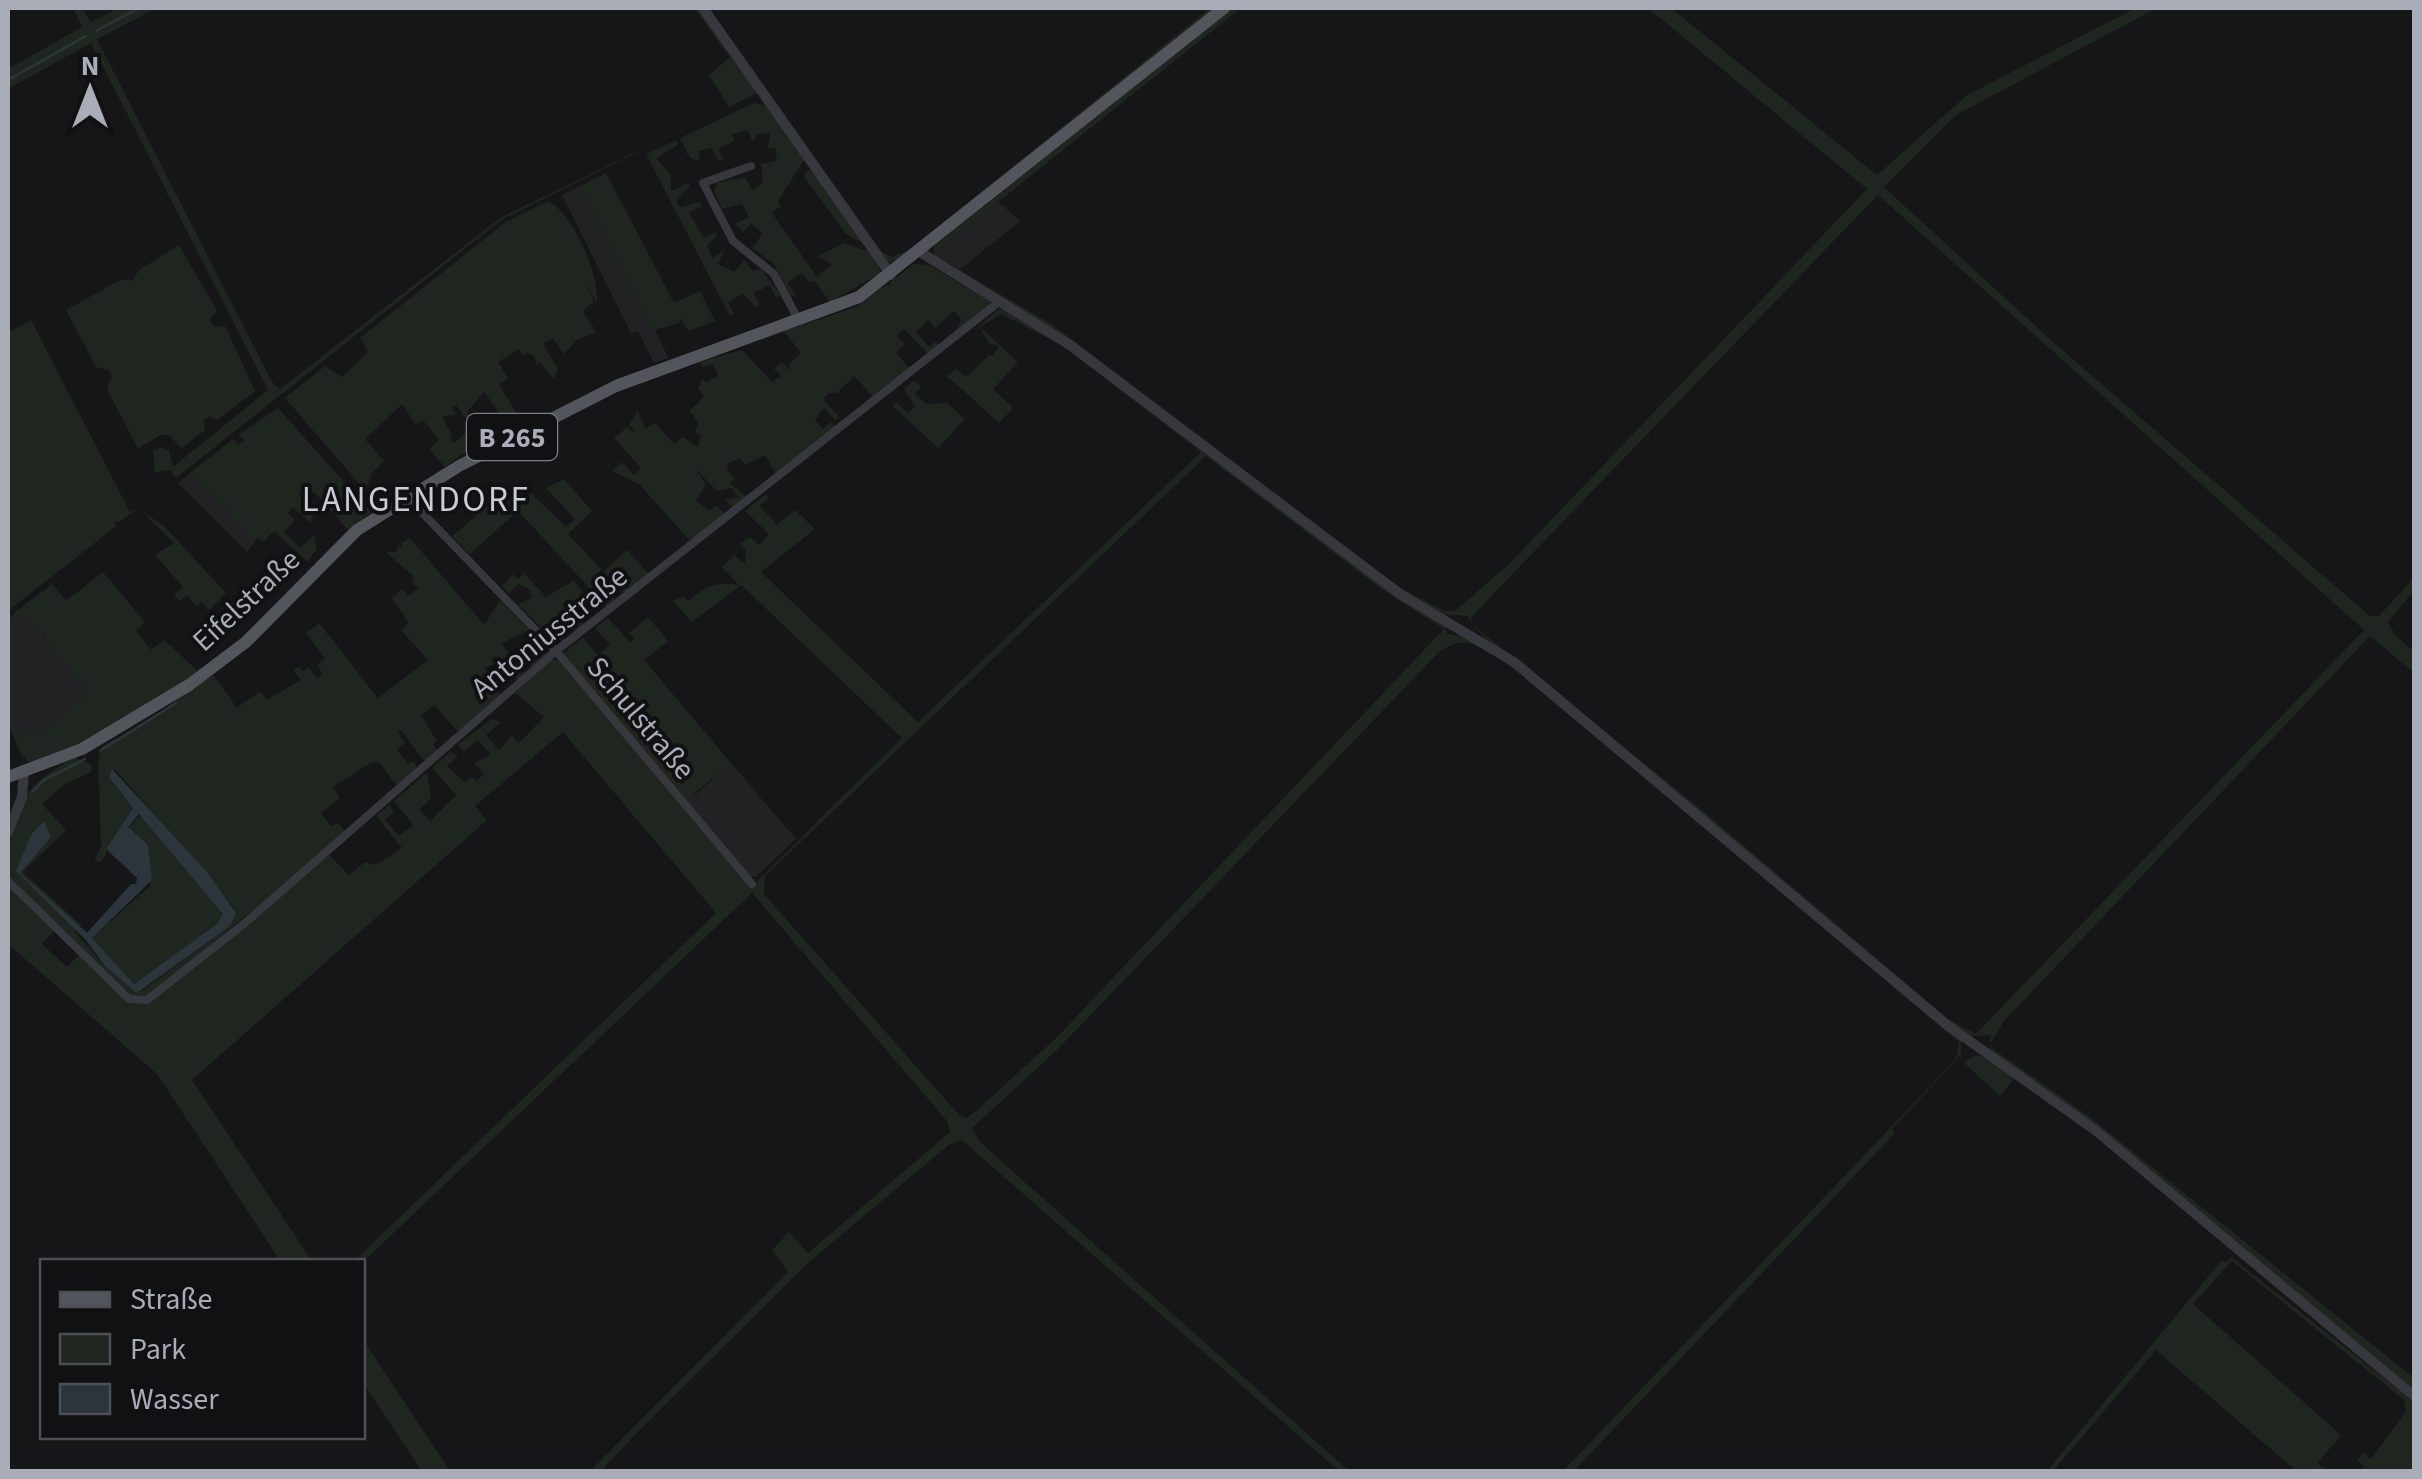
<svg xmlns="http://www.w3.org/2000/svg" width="2422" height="1479" viewBox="0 0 2422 1479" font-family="'Source Sans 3',sans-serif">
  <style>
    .built { fill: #222225 }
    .green { fill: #1e261f; fill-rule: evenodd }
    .water { fill: #2c353c; fill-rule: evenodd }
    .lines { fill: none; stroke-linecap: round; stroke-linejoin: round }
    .stream { stroke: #2c353c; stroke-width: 2.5 }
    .minor { stroke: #37383d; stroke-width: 8 }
    .tertiary { stroke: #37383d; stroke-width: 10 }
    .primary { stroke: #53555c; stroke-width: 12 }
    .labels { text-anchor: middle; stroke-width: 8; stroke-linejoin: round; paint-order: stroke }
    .shield { fill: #111113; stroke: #7b7e86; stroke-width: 2.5 }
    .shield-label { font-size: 28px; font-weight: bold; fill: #a8adb8 }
    .street-label { font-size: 30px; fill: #a8adb8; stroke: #111113 }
    .quarter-label { font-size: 35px; letter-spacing: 2.5px; fill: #c9ccd4; stroke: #111113 }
  </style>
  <rect width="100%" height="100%" fill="#161618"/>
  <g class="built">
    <polygon points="580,186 664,348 668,358 654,363 638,331 631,333 562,195"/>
    <polygon points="998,202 1021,221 959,270 933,254"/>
    <polygon points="190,473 257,539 247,552 178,483"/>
    <polygon points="28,602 119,718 23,758 8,725 8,619"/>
    <polygon points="731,763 796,839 756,877 750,877 681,795 695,795"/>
  </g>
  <g class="green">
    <polygon points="73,8 82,8 91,22 119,8 157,8 97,39 273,384 280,389 500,218 729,107 709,75 730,57 694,8 699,8 759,92 501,220 176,478 170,470 155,472 153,451 160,447 169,450 173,467 268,390 91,43 8,89 8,69 82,27"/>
    <polygon points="709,8 882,252 892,257 909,250 1210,8 1216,8 895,262 887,262"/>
    <polygon points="1233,8 1241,8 934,253 950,264 935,258 934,246"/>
    <path d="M1648,8H1671L1877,175L1967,95L2136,8H2157L1956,115L1884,187L2053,342L2370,616H2379L2414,578V590L2388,622L2394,634L2414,652V673L2370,636L2004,1021L1989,1046L2086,1114L2414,1378V1390L1992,1053L1990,1035L1971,1036L1944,1018C1820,913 1696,807 1570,704C1552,689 1469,632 1468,616L1443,614L1412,599L1092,357L956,271V268L1053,325L1399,587L1444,611H1455L1509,564L1867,189ZM1878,195L2364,630L1976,1034L1948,1019L1703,811L1472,624L1471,618L1495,592Z"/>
    <polygon points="754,103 770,107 806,157 778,201 781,206 772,213 817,277 832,265 818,256 844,243 873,253 881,273 830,302 815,281 810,283 802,273 787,283 795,294 791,297 774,264 752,248 763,233 751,224 743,232 735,224 749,217 742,204 722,209 714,190 717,183 745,177 752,190 763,183 761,164 777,161 775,148 767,149 771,133 757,134 753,142 747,130 732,134 734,141 718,149 724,160 719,162 712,148 698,151 701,158 697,161 690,158 680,138"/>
    <polygon points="676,140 678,145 656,158 671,175 671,191 688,183 690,186 676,200 680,207 700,202 702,206 689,213 704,238 715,232 717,236 707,246 713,258 725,249 718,264 734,272 744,260 753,271 761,269 780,295 776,297 770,285 754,293 760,305 756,307 743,294 728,302 734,314 730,316 646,154"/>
    <polygon points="812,169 862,240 861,242 846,234 805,178 805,172"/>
    <polygon points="606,173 674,303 700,291 715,321 688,331 681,318 679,323 654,330 580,186"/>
    <path d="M548,201C576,216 600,279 597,303L582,278L594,301L583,311L596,333L578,339L564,354L553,338L543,344L558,369L554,379L540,363L536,365L535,357L529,353L523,356L519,349L498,362L508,378L499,384L523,424L505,433L498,411L484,392L467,412L479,427L490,417L498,436L483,442L456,405L452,408L456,414L442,417L452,435L449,438L454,443L469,430L477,444L445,467L429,449L439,440L423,420L416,425L402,404L365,439L384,461L371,474L366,492L285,398L325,366L342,377L368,352L360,338L506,222Z"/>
    <polygon points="179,245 217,311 210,319 214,327 225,326 255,391 217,420 210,416 204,420 205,430 182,448 168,435 160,435 138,449 107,389 112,376 108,370 96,367 66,310 122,279 132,281 139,270"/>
    <polygon points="914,264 929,265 990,301 991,307 953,334 962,320 954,311 935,328 928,320 916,332 929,347 935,342 943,347 930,356 904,329 897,336 905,344 896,353 912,371 875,399 854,376 837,393 829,393 823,399 839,417 835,420 824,408 815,420 823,429 831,422 837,429 777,476 765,455 745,465 740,458 729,463 726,470 735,478 730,483 748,498 734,509 725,500 739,497 731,488 717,491 695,468 706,485 696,500 709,511 717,505 725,515 691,542 640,485 612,471 622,462 634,475 641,468 614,438 627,427 636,434 629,424 638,411 645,428 655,423 674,444 683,437 698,447 701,435 695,432 699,423 689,411 704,397 698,388 703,378 706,382 718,376 713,364 703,367 700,362 742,350 772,382 781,376 774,369 782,362 790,371 789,364 801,353 784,331 856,307 887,284 891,287 890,282"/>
    <path d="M999,309H1005L1067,346L1445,626L1447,634L1462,636L1510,662L1961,1039V1055L1892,1129L1895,1133L1574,1471H1563L1956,1059L1959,1042L1519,673C1493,654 1468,628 1438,653L1057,1050L972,1128L981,1143L1349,1471H1339L962,1140L950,1144L809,1262L636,1434L601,1471H590L788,1272L772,1250L789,1232L808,1253L950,1132L947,1121L752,893L363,1262L354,1261L716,913L563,732L475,806L487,820L192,1080L312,1261L281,1262L157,1074L8,944V883L54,931L42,944L67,967L79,955L131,1002L147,1003L329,855L349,875L365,862L376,865L402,848L376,816L389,805L394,812L385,820L399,836L413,825L394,801L427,772L431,798L419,810L430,821L456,795L432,768L451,751L457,757L447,766L464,782L472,777L477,781L484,774L474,763L491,755L478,740L464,752L458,745L491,719L501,722L486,735L499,750L512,735L518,743L521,741L544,717L515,693L550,659L560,661L751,887L902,738L741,585L692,622L673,601L683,596L688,601C709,584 715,582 739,585L722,567L734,555L745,564L746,551L740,544L750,537L759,545L769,534L745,511L766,494L769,497L760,506L777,525L795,510L815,529L761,572L918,722L1201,452L1063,346L1001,314L980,327L1018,362L993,389L1013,408L999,423L947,376L956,369L966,377L989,355L993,356L999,346L989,343L979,326ZM1206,456L1380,588L1444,629L1056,1038L977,1110L966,1118L959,1115L764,894L765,876Z"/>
    <polygon points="31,320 130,512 140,506 120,522 115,521 115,527 8,611 8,333"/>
    <polygon points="913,381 922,386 915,394 926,404 947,403 965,419 938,448 893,406 896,402 908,413 915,406 904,389"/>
    <polygon points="278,408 371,512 348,530 314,492 304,498 293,488 315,512 310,523 293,507 288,513 295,520 284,532 300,548 314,535 317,549 307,561 274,531 264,541 254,537 190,473 233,439 238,445 244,441 239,434"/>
    <polygon points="564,479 592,511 568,534 602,570 598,573 602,578 594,587 605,599 612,594 615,598 607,607 518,511 470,554 452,536 476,516 472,511 487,507 493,496 497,500 504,495 510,500 514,497 520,506 531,493 566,527 575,519 546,488"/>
    <polygon points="142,511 165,527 226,593 209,610 202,602 196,606 187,595 180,601 174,595 183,587 155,555 174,543"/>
    <path d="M410,538L484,625L500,600L545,646L546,656L532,668L522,657L531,649L539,654L541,650L524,632L501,644L526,673L517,680L495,656L491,659L495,664L484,668L498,683L494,687L501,695L458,732L434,705L421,715L437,741L433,745L438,751L425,762L401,730L398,732L405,743L397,749L408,764L414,761L417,768L396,785L380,763L372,762L333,787L340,798L321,813L331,826L338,823L344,830L337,841L147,997L133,998L8,876C7,818 21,783 75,758L91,764L92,772L65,784L42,804L66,830L23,872L81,925L75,932L105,966L142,991L230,926L233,907L115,769L109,777L133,808L106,849V856L99,863L95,859L101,847L98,760L102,746L142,725L213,674L237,708L260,691L267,700L301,680L293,670L299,667L303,671L308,667L317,678L323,674L317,665L325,658L306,633L319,623L378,698L428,660L401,630L409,623L392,598L402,589L408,596L418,588L412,581L414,577L386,552H396L399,545L403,549L401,543Z"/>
    <polygon points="627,550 649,574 625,594 603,572"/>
    <polygon points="521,570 546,597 574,580 582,592 566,613 576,624 581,620 585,625 576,632 559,615 558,622 555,619 548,626 554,636 567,639 555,642 518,604 532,598 529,589 518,584 509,593 502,586 513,574 518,579 523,574"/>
    <path d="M103,572L145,622L136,630L151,650L164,640L198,671C169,693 59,766 27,761L15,738L30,731L39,741L45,736L42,732L90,694L45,638L8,668L46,636L28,614L16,623L13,614L52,584L66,601Z"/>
    <polygon points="648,617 668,641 644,660 731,763 689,798 681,795 563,654 583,637 598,656 610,645 595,628 608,618 630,642 634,639 629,633"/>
    <path d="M142,814L223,914L218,924L134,984L92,938L150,886C149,846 145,855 128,827Z"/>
    <polygon points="1973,1056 1983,1056 2015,1078 2000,1096 1964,1063"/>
    <polygon points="2231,1257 2414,1402 2414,1471 2360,1471 2364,1466 2357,1461 2363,1453 2371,1459 2406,1411 2404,1400 2232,1261 2193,1304 2341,1435 2318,1463 2327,1471 2296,1471 2156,1350 2053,1471 2046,1472 2222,1260 2226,1263"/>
    <polygon points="362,1338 450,1471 422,1471 363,1383"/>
  </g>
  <path class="water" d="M112,769L207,872L236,913L230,926L137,993L105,966L86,940L16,871L31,835L44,821L51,837L20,873L87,933L131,884H136L137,878L106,849L133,808L109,777ZM139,814L223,914L217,924L134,984L92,938L152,880L148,845L128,827Z"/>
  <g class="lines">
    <g class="stream">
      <polyline points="96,31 139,8"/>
      <polyline points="8,80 86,36"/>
      <polyline points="100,751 176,703"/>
      <polyline points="32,792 44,780 85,759"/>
    </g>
    <g class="minor">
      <polyline points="751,166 703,183 733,241 774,274 799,321"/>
      <polyline points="408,498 556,651 752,884"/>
      <polyline points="8,881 129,999 147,1000 245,923 556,651 1000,301"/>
    </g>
    <g class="tertiary">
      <polyline points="703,8 891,275"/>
      <polyline points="920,252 1070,345 1400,594 1514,662 1947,1025 2095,1130 2414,1396"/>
      <polyline points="8,832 22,797 24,772"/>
    </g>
    <polyline class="primary" points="8,777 82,749 189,685 246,642 357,530 459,466 616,386 859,297 1224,8"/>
  </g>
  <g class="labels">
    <rect class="shield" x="467" y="414" width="90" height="46" rx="8"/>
    <g class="shield-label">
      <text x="512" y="447">B 265</text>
    </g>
    <g class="street-label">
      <text transform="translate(246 600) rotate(-43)" y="10">Eifelstraße</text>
      <text transform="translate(549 632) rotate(-39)" y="10">Antoniusstraße</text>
      <text transform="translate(641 718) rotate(50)" y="10">Schulstraße</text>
    </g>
    <g class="quarter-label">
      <text x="416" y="511">LANGENDORF</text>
    </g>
  </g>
  <rect width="2422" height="1479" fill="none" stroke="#a8adb8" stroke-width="20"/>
  <rect x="40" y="1259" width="325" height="180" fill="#111113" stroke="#4d4f55" stroke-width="2.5"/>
  <rect x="60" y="1292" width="50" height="15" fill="#53555c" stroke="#4d4f55" stroke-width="2.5"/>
  <text x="130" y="1309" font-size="30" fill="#a8adb8">Straße</text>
  <rect x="60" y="1334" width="50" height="30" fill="#1e261f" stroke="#4d4f55" stroke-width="2.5"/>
  <text x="130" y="1359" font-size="30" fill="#a8adb8">Park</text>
  <rect x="60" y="1384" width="50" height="30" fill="#2c353c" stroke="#4d4f55" stroke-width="2.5"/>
  <text x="130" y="1409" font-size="30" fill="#a8adb8">Wasser</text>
  <g transform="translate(90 90)" stroke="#111113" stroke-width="8" paint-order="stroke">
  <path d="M0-8L18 38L0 25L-18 38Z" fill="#a8adb8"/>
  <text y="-15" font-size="28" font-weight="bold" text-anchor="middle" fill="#a8adb8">N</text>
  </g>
</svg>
